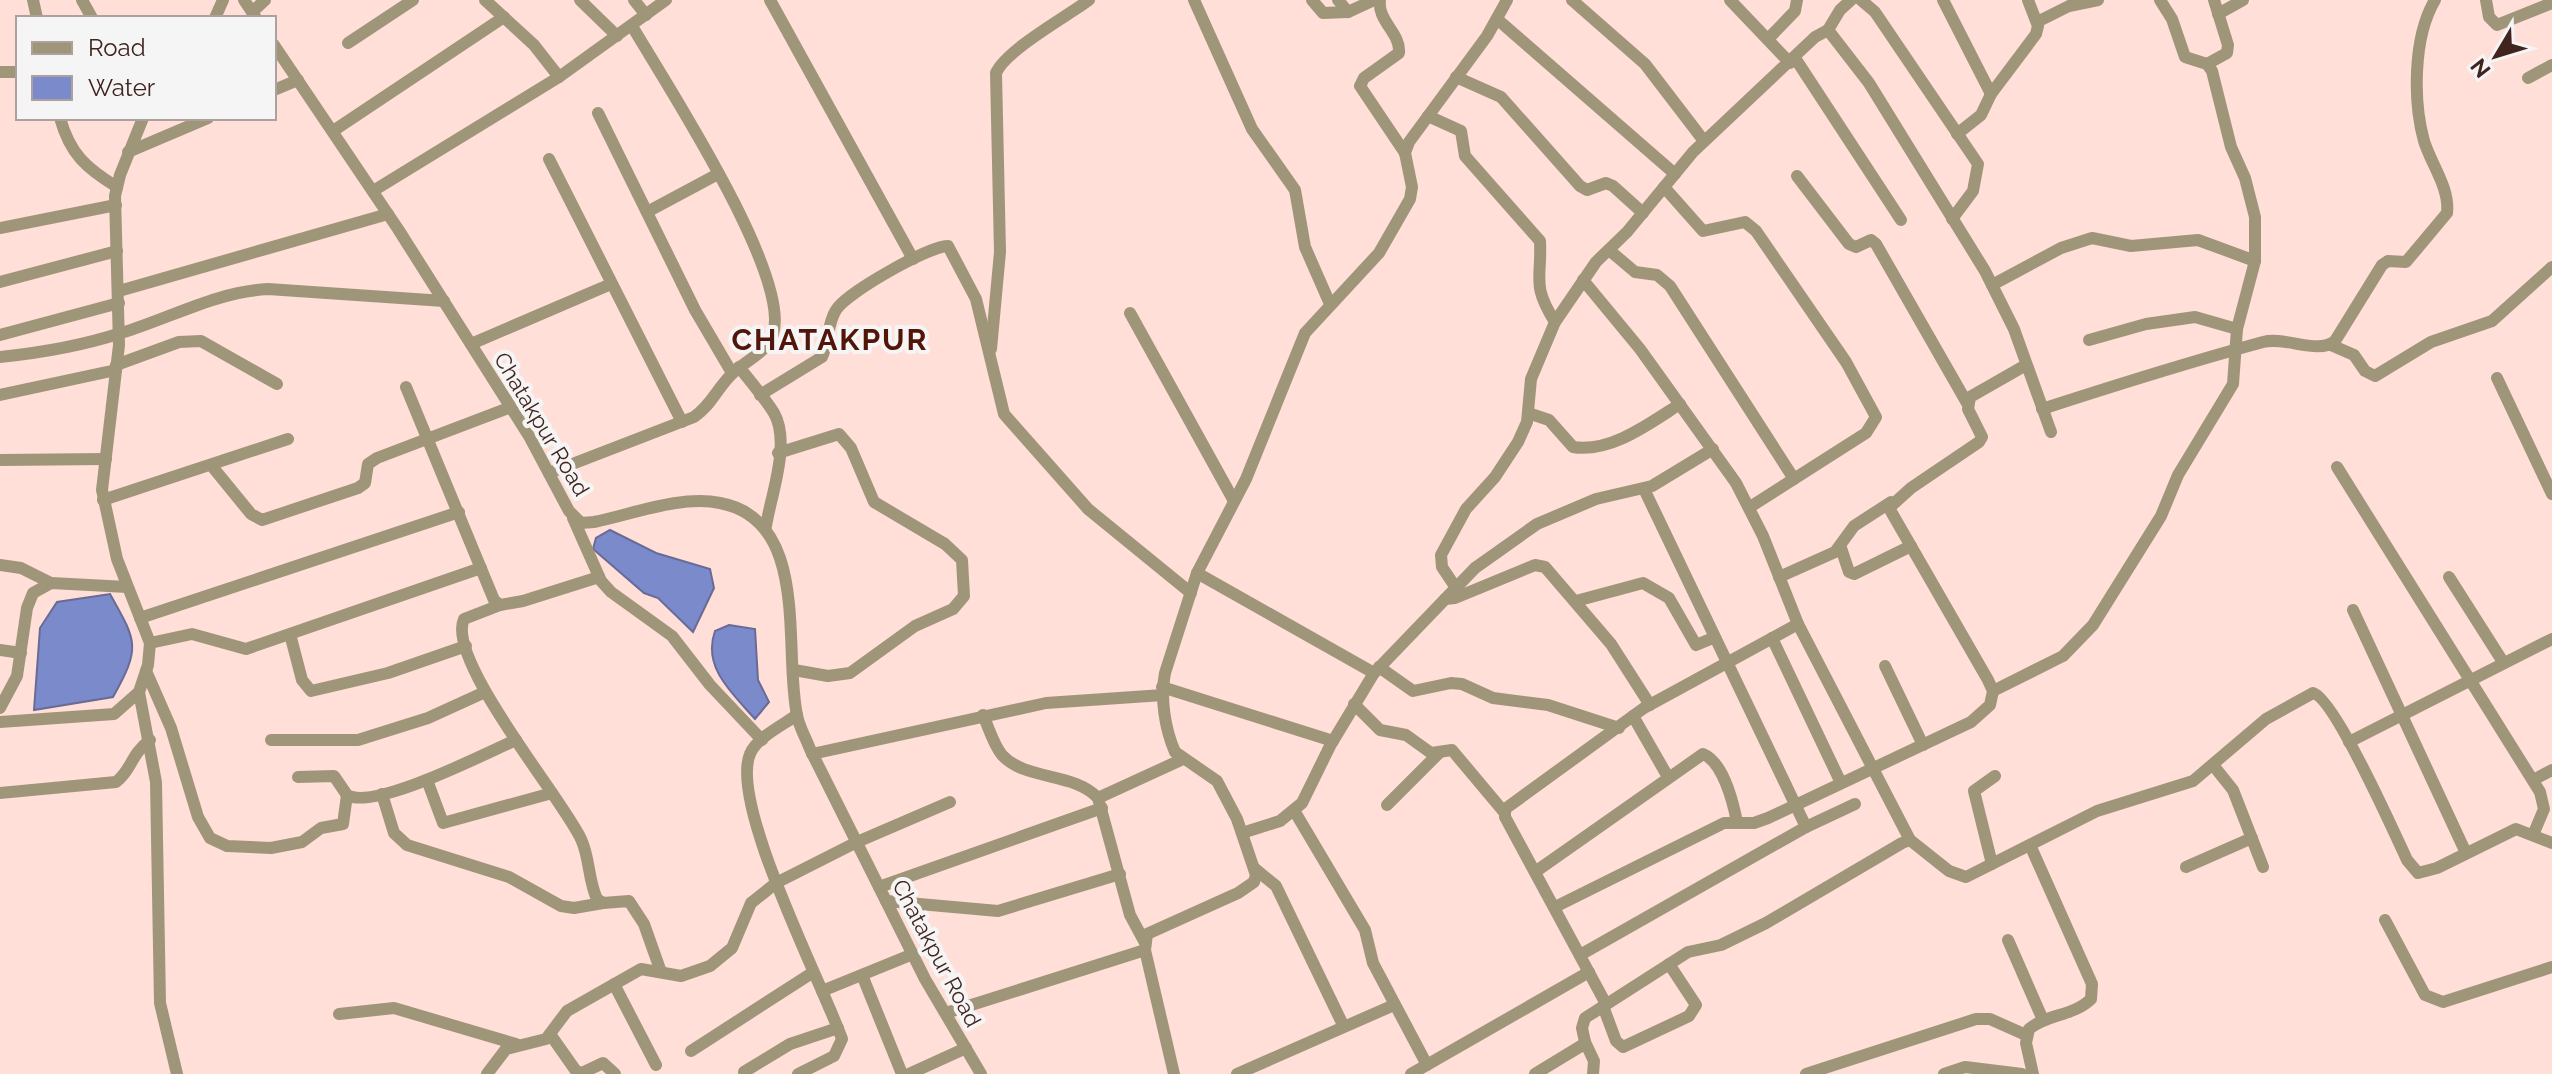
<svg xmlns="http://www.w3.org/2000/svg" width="2552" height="1074" viewBox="0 0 2552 1074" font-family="Raleway,sans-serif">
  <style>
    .water { fill: #7a8aca; stroke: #696b96; stroke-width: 2 }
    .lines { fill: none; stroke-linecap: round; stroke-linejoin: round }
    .street { stroke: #9f967a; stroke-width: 12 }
    .labels { text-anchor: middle; stroke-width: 8; stroke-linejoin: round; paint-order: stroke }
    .street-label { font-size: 22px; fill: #41241e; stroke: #f5f5f5 }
    .district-label { font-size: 30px; font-weight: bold; letter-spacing: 2px; fill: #511509; stroke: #f5f5f5 }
  </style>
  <rect width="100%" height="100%" fill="#ffdfd8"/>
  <g class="water">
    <polygon points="610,530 656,553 710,569 714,588 693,632 658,598 644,593 593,549 596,538"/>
    <path d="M110,594C137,642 141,647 113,697L34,710L40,628L57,602Z"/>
    <path d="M729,625L755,629L758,680L769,702L755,719C732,693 702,667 715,631Z"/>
  </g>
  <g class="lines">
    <g class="street">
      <polyline points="33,0 37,18"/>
      <polyline points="82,0 92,18"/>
      <polyline points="244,0 256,18"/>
      <polyline points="485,0 534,45 559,77"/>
      <polyline points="580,0 617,36"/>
      <polyline points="634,0 646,15"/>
      <polyline points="770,0 913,259"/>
      <polyline points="1194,0 1252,129 1295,190 1305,247 1330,304"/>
      <polyline points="1312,0 1323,13 1348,12"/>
      <polyline points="1338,0 1348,12 1374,0"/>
      <path d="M1380,0C1377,21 1401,33 1399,53L1364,78L1360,86L1405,153"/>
      <polyline points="1572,0 1645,64 1704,141"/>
      <polyline points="1730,0 1790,63"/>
      <polyline points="1861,0 1875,12 1978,164 1973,191 1952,219"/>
      <polyline points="1943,0 1991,94"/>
      <polyline points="2486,0 2489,17 2497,25 2552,3"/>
      <polyline points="252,12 265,0"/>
      <polyline points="2218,14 2243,0"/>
      <polyline points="215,18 223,0"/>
      <polyline points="1497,19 1675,174"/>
      <polyline points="2037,22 2069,6 2098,0"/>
      <polyline points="1828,30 1840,10 1851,0"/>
      <polyline points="1768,39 1795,11 1797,0"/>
      <polyline points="348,43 413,0"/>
      <path d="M274,45L398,229L529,436L569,511L581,523L594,522C633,514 681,495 720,503C811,520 783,649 797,715C799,727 806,738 810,749L925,979L981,1074"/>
      <polyline points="1795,58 1901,220"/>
      <polyline points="2207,64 2227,53 2228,45 2214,0"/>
      <polyline points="0,72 18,72"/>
      <polyline points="1456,77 1501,97 1580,186 1587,190 1606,183 1613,186 1643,213"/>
      <polyline points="2528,78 2552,65"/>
      <polyline points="274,90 298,80"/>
      <polyline points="598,113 695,310 732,373"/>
      <path d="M1428,116L1461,131L1465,156L1540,241C1542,279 1531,284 1555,322"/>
      <path d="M60,118C70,154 86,168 117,187"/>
      <polyline points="333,131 504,17"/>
      <polyline points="1957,134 1981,115 1991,94 2036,34 2038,26 2028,0"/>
      <polyline points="128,152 208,118"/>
      <polyline points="549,159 682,422"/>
      <polyline points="1797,176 1849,244 1856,247 1871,240 1876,244 1967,403"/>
      <polyline points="1664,187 1703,231 1745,222 1756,231 1846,362 1876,417 1866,433 1750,507"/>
      <polyline points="373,191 559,77 666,0"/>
      <polyline points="647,212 718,174"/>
      <polyline points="0,228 116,205"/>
      <polyline points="1609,250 1635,272 1657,275 1670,286 1794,479"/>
      <polyline points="1583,280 1640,349 1736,483 1763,536 1798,624 1910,840"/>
      <polyline points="0,282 117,251"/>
      <polyline points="1992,285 2061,248 2092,238 2131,246 2198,240 2255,261"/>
      <polyline points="119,291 388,214"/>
      <polyline points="1130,313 1234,501"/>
      <polyline points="0,335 119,303"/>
      <polyline points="2089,340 2146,324 2195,317 2237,329"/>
      <polyline points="471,344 611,284"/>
      <polyline points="2331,345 2354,355 2365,371 2375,376 2431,342 2492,321 2552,267"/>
      <path d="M991,349L1000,252L996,73C1006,50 1066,17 1089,0"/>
      <path d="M0,357C39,353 84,345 121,333C171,318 215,292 268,289L444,301"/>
      <polyline points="116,365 179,342 201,341 277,384"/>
      <path d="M739,367C751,382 764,397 774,413C791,443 771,495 766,526"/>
      <polyline points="2497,378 2552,494"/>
      <polyline points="406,387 494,600 500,605 523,601 599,577"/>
      <polyline points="0,395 116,370"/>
      <path d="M760,395L822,357C829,342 827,324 836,310C846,293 929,246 948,246L976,299L1004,414L1088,509L1191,593"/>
      <path d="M2042,409C2116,385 2189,362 2263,342C2285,336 2318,355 2335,341L2382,265L2388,261L2406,262L2447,213C2450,188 2431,164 2424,141C2413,101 2413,37 2435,0"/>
      <path d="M1528,413L1549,420L1573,447C1611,453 1650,423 1680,404"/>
      <polyline points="778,453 839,434 851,448 874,502 945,544 962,560 964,596 953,609 915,626 850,673 828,676 794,670"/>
      <polyline points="0,460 106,459"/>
      <polyline points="211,465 251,514 262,520 358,488 365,483 368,464 377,458 511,407"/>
      <polyline points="2337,467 2540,792 2544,809 2533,835"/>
      <path d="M549,473L694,417C712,405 718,386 734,372C746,361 768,351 773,334C792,276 665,82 632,26"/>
      <polyline points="103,500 288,439"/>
      <polyline points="573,518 601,581 611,592 672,636 710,685 762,740"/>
      <polyline points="1841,548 1849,572 1854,574 1911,546"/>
      <polyline points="0,565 21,568 51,583"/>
      <polyline points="1197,573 1374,673"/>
      <polyline points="1779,577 1835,552 1854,526 1891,502"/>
      <polyline points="2449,577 2503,662"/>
      <polyline points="1456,588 1442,567 1441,555 1466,509 1495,477 1518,442 1527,422 1531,379 1555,322 1596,262 1627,232 1693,152 1815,37 1828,30 1869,83 1985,271 2014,329 2051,432"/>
      <polyline points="1445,599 1455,598 1535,565 1545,567 1611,644 1650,705"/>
      <polyline points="1576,601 1643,583 1669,598 1696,645 1713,638"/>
      <path d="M500,605L464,619C445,659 562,798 581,839C590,858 588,880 597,899L603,903L629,901L644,924L661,972"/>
      <polyline points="2353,610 2466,853"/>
      <polyline points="140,618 459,512"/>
      <polyline points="290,634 302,680 311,691 388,673 466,646"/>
      <polyline points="1772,638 1841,783"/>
      <polyline points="150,643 192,634 246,649 481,568"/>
      <polyline points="0,650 21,653"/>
      <polyline points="1885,666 1923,745"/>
      <polyline points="1379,667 1413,691 1451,683 1462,684 1493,698 1548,705 1619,728"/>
      <polyline points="146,671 171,728 198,817 210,838 227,846 271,848 302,842 321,828 343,824 347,795"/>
      <polyline points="1162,687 1333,741"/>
      <polyline points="1993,691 2063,656 2093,625 2161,516 2178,475 2233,384 2237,329 2255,261 2255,217 2245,178 2231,147 2212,71 2207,64 2185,57 2172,19 2160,0"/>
      <polyline points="139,692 156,782 160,1003 177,1074"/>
      <polyline points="1354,704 1380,730 1406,735 1431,753 1452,750 1504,812"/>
      <polyline points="0,708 17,676 27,608 33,593 51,583 127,587"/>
      <path d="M797,715C783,725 756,738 750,754C729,804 823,985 842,1039L834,1056L798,1074"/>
      <path d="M983,715C989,728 993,744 1002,755C1026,781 1074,772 1098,798L1130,915L1144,941"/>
      <polyline points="1633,716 1668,777"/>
      <polyline points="0,722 114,714 139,692 148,665 150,643 117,559 102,490 119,345 115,196 120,175 143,118"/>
      <polyline points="271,740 358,740 428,718 485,692"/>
      <polyline points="2349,742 2552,639"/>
      <polyline points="812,754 1046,703 1163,695"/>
      <polyline points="2213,765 2233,790 2263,867"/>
      <path d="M298,777L334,776L347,795C374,811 486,753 516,740"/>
      <polyline points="427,780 443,823 552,793"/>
      <polyline points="2533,780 2552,770"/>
      <path d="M0,793L116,782C132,770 130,755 150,740"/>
      <polyline points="382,794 394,833 407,845 509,877 561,906 574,908 603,903"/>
      <polyline points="1098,798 1183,759"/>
      <polyline points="1387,805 1440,752"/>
      <polyline points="1295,812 1365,930 1373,963 1427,1065"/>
      <polyline points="1806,827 1855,804"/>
      <polyline points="1242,833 1280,821 1302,803 1330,746 1374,673 1475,568 1537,524 1596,499 1652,486 1713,449"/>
      <path d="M2030,845L2092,984L2091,999C2074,1016 2047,1014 2029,1029L2026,1043L2033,1074"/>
      <polyline points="1992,864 1974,791 1995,776"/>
      <polyline points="2186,867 2252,838"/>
      <polyline points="1254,868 1276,886 1343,1025"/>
      <path d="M1535,872L1703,754C1723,762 1733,802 1737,822"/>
      <polyline points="879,887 1102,808"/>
      <polyline points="886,901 998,911 1120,874"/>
      <polyline points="1555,907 1724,823 1754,823 1768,818 1971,722 1990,705 1993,691 1988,680 1889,508 1911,488 1979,442 1982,437 1968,409 1970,397 2026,365"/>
      <polyline points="2385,920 2425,995 2443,1002 2552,967"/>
      <polyline points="2008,940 2043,1020"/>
      <polyline points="1580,955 1806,827 1644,489"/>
      <polyline points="862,975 902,1074"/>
      <polyline points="614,984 656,1065"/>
      <polyline points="822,991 913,954"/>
      <polyline points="1606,1004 1505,817 1505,809 1644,708 1798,624"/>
      <polyline points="1603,1006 1616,1041 1623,1047 1689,1016 1696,1005 1669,964"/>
      <polyline points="946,1013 1145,950"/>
      <polyline points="339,1014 394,1008 516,1044"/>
      <polyline points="550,1034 576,1071 582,1073 603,1063 615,1074"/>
      <polyline points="1585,1042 1594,1061 1593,1074"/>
      <polyline points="691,1051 812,973"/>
      <polyline points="744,1072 790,1044 838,1028"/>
      <polyline points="487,1074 506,1049 546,1039 567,1011 641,969 681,976 710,966 732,948 751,903 776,883 857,842 950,802"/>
      <polyline points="909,1074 966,1048"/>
      <path d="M1174,1074L1145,950L1147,934L1238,893L1254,882L1256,875L1237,819L1217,781L1175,752C1165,729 1160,698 1165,673L1197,573L1246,479L1305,333L1379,253L1410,199L1412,187L1405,153L1409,142L1487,36L1507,0"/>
      <polyline points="1237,1074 1394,1005"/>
      <polyline points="1411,1074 1589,972"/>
      <path d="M1535,1074L1581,1046L1585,1042L1582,1028L1585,1018L1688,952L1721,945L1766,923L1902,843L1910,840L1949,871L1966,877L2097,811L2193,781L2266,719L2313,693C2334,698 2395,834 2407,860L2418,873L2437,868L2516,829L2552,843"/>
      <polyline points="1806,1074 1976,1019 1990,1019 2026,1035"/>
      <polyline points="1944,1074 1965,1067 2022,1074"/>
    </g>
  </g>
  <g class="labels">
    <g class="street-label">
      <text transform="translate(542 424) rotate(59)" y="8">Chatakpur Road</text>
      <text transform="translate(937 953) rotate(62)" y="8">Chatakpur Road</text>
    </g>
    <g class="district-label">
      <text x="830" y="350">CHATAKPUR</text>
    </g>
  </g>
  <rect x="16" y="16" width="260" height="104" fill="#f5f5f5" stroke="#ada19f" stroke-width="2"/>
  <rect x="32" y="42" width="40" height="12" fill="#9f967a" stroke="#ada19f" stroke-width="2"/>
  <text x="88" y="56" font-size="24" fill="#41241e">Road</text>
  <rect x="32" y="76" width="40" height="24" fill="#7a8aca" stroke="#ada19f" stroke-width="2"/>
  <text x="88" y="96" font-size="24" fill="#41241e">Water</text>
  <g transform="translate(2496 56) rotate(232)" stroke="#f5f5f5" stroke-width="6" paint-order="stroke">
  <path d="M0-6L14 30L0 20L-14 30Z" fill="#41241e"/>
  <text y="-12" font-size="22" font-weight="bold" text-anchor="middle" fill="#41241e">N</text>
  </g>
</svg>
